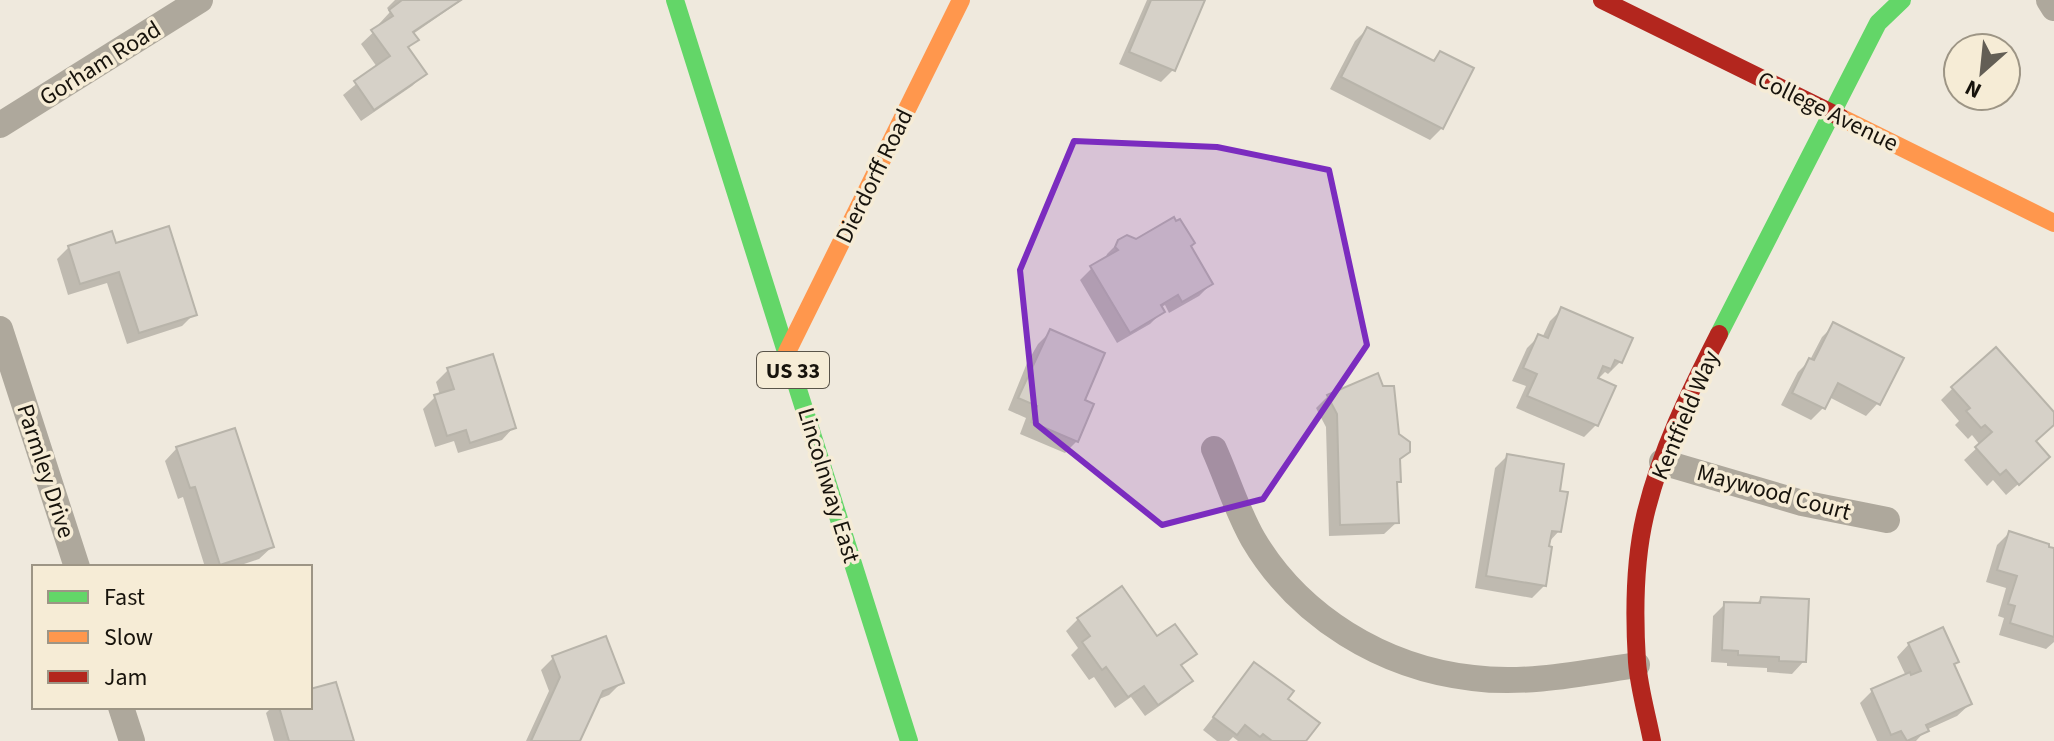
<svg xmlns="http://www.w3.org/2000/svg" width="2054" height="741" viewBox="0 0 2054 741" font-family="'Source Sans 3',sans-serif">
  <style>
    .shadow { fill: #0003 }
    .building { fill: #d6d1c8; stroke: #b8b4aa; stroke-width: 2 }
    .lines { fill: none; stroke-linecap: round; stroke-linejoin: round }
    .street { stroke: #aea89c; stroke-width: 26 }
    .fast { stroke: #63d668; stroke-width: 18 }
    .slow { stroke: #ff974d; stroke-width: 18 }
    .jam { stroke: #b3261e; stroke-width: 18 }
    .marked { fill: #7b2cbf; fill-opacity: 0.2; stroke: #7b2cbf; stroke-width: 6; stroke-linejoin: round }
    .labels { text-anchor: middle; stroke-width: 7; stroke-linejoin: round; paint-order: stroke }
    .shield { fill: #f6ecd6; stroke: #5a5449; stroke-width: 2 }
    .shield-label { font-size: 22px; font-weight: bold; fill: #17130c }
    .street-label { font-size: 24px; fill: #17130c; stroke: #f6ecd6 }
  </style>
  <rect width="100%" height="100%" fill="#efe9dd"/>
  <g class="shadow">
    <polygon points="395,0 462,0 413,34 416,39 407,49 424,74 412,86 361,121 343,95 377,67 361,44 380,26 379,24 390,12 387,8"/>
    <polygon points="1147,0 1202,0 1173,70 1161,82 1119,64"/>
    <polygon points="1367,29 1431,62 1440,53 1442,128 1430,140 1330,89 1355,41"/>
    <polygon points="1120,241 1189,247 1211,284 1199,296 1169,313 1165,305 1160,308 1162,312 1150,324 1117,343 1080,280 1092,268 1105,260 1107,254"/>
    <polygon points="115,245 194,314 182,326 127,344 107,283 68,295 57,259 69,247"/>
    <polygon points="1562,309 1620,362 1608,374 1605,372 1597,380 1613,387 1596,425 1584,437 1516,408 1526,386 1512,381 1527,348 1539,336 1542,338 1550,321"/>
    <polygon points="1834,325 1878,403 1866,416 1829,397 1823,408 1811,420 1781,405 1798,372 1810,360 1822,337"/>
    <polygon points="1050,332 1083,401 1077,441 1065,453 1020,434 1026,418 1008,410 1027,363 1038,344"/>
    <polygon points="448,370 514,427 502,440 458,453 454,441 435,447 423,409 435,397 440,395 436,382"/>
    <polygon points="1953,388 2054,415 2054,423 2034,442 2035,469 2006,495 1993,480 1987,486 1964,460 1980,445 1972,435 1968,439 1955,425 1959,421 1941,400"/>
    <polygon points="1328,396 1397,435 1408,451 1398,461 1398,481 1395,484 1397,522 1384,534 1329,536 1326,427 1316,408"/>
    <polygon points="177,448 272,547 259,559 235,567 205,567 183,497 178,499 165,461"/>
    <polygon points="1507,456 1558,493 1559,531 1548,543 1544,586 1532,598 1475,588 1495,468"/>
    <polygon points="2009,533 2054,549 2054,642 2046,649 1999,635 2004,618 1998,616 2006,588 1986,582 1997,545"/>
    <polygon points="1761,599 1804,661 1792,674 1767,672 1767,668 1727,666 1727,663 1711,662 1713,616 1725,604 1755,605"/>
    <polygon points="1078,619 1194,654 1180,667 1190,681 1178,693 1145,716 1131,697 1115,708 1094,677 1089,680 1071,655 1078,648 1066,631"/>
    <polygon points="1909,644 1956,662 1953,666 1970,704 1957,716 1926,730 1916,741 1877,741 1860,703 1872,691 1906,676 1897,657"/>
    <polygon points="553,658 621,683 609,695 597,700 578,741 526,741 549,691 541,670"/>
    <polygon points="1255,665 1285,700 1303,741 1238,741 1233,737 1229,741 1217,741 1203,730"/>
    <polygon points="310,691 352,741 274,741 266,713 272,707 310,707"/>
  </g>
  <g class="building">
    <polygon points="402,0 461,0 413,32 419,40 408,47 427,74 374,110 354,81 390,56 371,30 393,16 389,10"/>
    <polygon points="1151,0 1205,0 1175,71 1129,52"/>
    <polygon points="1367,27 1434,61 1440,51 1474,68 1443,129 1341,77"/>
    <polygon points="1174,217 1176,221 1180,219 1195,243 1191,246 1213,284 1182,302 1178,295 1161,305 1165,312 1130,333 1090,266 1118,250 1115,247 1118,240 1127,235 1136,239"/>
    <polygon points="169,226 197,315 139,333 119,272 80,284 68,246 112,231 116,243"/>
    <polygon points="1561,307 1633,338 1622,363 1615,360 1611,369 1603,366 1598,378 1616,386 1598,426 1527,396 1537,374 1523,368 1538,334 1548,338"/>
    <polygon points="1833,322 1904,358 1880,405 1838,383 1825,409 1792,393 1809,358 1814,360"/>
    <polygon points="1050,329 1105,353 1085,400 1094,404 1078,442 1031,422 1037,406 1018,398"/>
    <polygon points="1996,347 2054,412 2054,425 2036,441 2050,457 2019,485 2006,470 2000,475 1975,447 1992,432 1985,425 1981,428 1966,411 1970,408 1951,387"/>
    <polygon points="493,354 516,428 470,443 466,430 447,436 434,395 454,389 447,368"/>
    <polygon points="1378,373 1383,386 1394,386 1399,434 1410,442 1410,452 1400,459 1401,482 1397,482 1399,523 1340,525 1337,414 1327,395"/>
    <polygon points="235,428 274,547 220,565 195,487 190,488 176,447"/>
    <polygon points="1507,454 1564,464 1560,491 1568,492 1561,532 1552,531 1549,546 1552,547 1546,586 1486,576"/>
    <polygon points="2009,531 2049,544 2049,547 2054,548 2054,637 2010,623 2015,606 2008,604 2017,576 1997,570"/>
    <polygon points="1122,586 1157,636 1175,624 1197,654 1181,665 1193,681 1158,705 1144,686 1128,697 1106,667 1102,670 1082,642 1090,636 1077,618"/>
    <polygon points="1761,597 1809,599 1806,662 1779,661 1779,657 1738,655 1738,651 1722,650 1724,602 1760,603"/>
    <polygon points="1943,627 1959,662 1954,664 1972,704 1926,725 1929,731 1907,741 1901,731 1891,735 1871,689 1910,672 1911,675 1921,671 1908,643"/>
    <polygon points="606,636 624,683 603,691 580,741 531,741 560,677 552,656"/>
    <polygon points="1254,662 1294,691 1288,699 1320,723 1306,741 1272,741 1263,734 1260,737 1245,725 1237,735 1213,717"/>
    <polygon points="336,682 354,741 289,741 279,707 310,707 310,689"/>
  </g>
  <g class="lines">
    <g class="street">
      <polyline points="2049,0 2054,8"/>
      <polyline points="0,125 200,0"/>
      <polyline points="0,329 77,567"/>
      <path d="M1214,449C1227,478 1237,511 1253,539C1299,617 1383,668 1473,678C1527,685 1583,673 1637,665"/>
      <polyline points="1662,462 1802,503 1887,520"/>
      <polyline points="121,707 132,741"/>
    </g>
    <g class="fast">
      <polyline points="675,0 909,741"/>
      <polyline points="1719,334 1878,23 1902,0"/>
    </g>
    <g class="slow">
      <polyline points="1840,117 2054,223"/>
      <polyline points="787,352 961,0"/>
    </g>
    <g class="jam">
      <polyline points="1602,0 1840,117"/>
      <path d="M1652,741C1647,715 1639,688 1637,662C1634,614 1634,563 1645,516C1660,452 1690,391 1719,334"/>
    </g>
  </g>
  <path class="marked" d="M1074,141L1217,147L1329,170L1367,345L1263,499L1162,525L1036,424L1020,270Z"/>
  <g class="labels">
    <rect class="shield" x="757" y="352" width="72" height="36" rx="6"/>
    <g class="shield-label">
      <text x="793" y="378">US 33</text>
    </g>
    <g class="street-label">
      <text transform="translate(100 63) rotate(-32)" y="8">Gorham Road</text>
      <text transform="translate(1828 111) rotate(26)" y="8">College Avenue</text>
      <text transform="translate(874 176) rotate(-64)" y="8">Dierdorff Road</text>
      <text transform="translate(1685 415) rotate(-67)" y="8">Kentfield Way</text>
      <text transform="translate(46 471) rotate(72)" y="8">Parmley Drive</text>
      <text transform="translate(829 485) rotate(73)" y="8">Lincolnway East</text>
      <text transform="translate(1774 492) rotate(15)" y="8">Maywood Court</text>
    </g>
  </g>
  <rect x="32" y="565" width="280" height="144" fill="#f6ecd6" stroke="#9d9585" stroke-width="2"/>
  <rect x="48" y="591" width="40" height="12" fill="#63d668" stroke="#9d9585" stroke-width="2"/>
  <text x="104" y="605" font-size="24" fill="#17130c">Fast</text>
  <rect x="48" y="631" width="40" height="12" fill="#ff974d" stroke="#9d9585" stroke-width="2"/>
  <text x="104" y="645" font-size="24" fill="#17130c">Slow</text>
  <rect x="48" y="671" width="40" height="12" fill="#b3261e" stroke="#9d9585" stroke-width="2"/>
  <text x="104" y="685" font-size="24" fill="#17130c">Jam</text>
  <g transform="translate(1982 72) rotate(207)"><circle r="38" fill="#f6ecd6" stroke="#9d9585" stroke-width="2"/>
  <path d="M0-6L14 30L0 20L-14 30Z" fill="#635e55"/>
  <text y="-12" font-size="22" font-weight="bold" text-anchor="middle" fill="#17130c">N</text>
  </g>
</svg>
